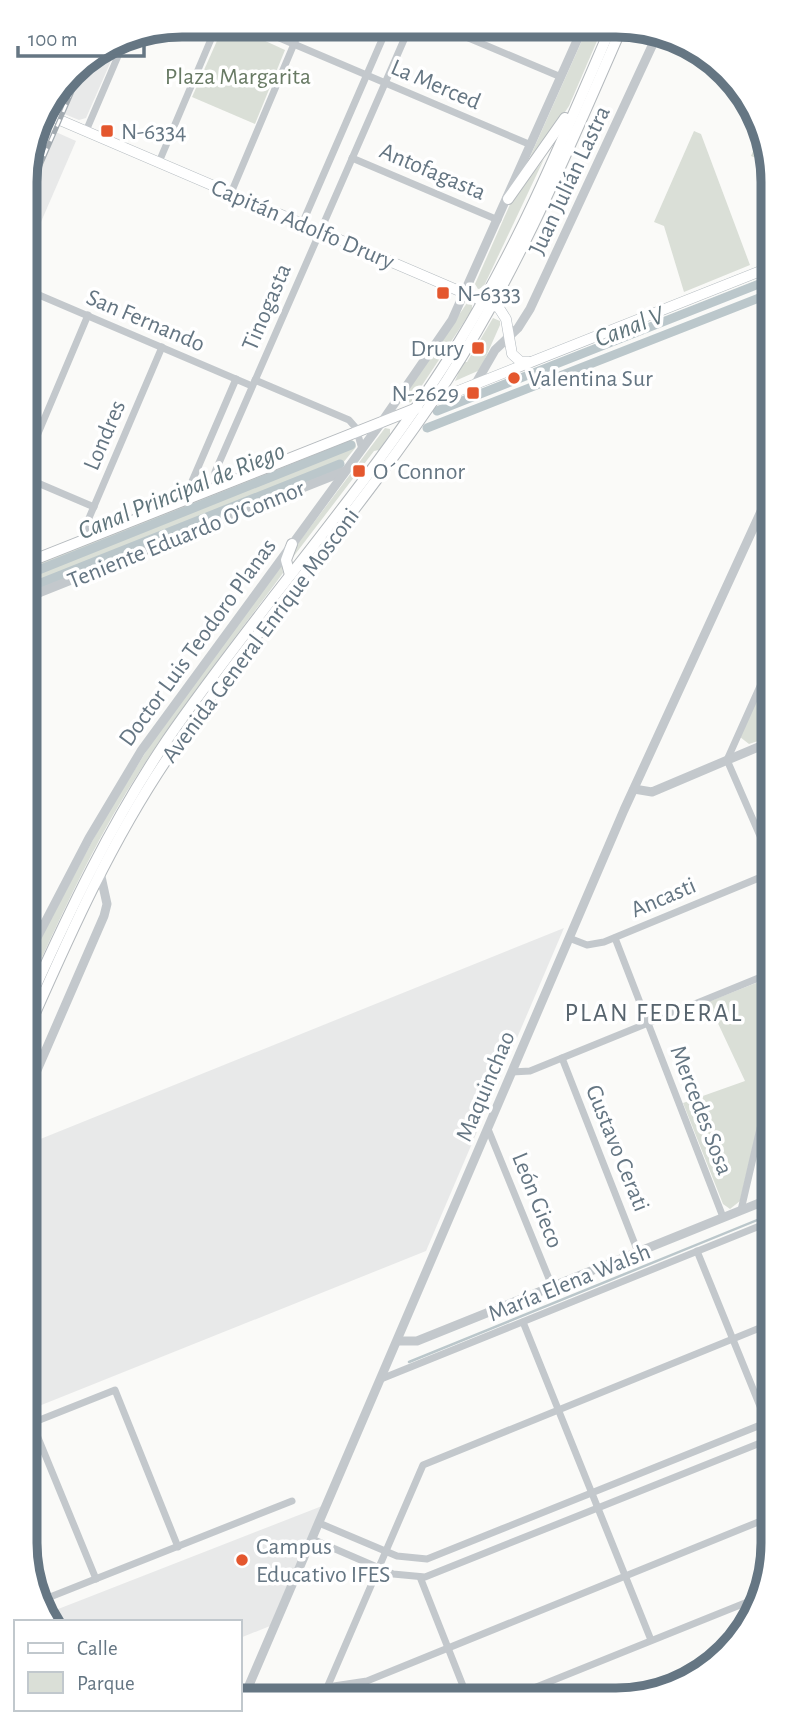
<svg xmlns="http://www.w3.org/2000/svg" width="798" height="1725" viewBox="0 0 798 1725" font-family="'Alegreya Sans',sans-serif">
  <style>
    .built { fill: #e8e9e9 }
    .green { fill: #dadfd7 }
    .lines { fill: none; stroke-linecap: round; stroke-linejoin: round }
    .stream { stroke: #bbc7cb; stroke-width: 2.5 }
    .canal { stroke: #bbc7cb; stroke-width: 9 }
    .secondary-casing { stroke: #b3babf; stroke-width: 11 }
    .primary-casing { stroke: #b5babe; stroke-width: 12 }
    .trunk-casing { stroke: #b4b9bd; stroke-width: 12 }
    .minor { stroke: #c3c8cc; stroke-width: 7 }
    .tertiary { stroke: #c3c8cc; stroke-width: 9 }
    .secondary { stroke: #fff; stroke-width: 10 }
    .primary { stroke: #fff; stroke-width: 10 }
    .trunk { stroke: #fff; stroke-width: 10 }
    .rail-casing { stroke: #a2aab0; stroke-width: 5 }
    .rail { stroke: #fff; stroke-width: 2.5; stroke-dasharray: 8; stroke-linecap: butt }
    .poi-dot { fill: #e4572e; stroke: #fff; stroke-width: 2.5 }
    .labels { text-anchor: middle; stroke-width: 7; stroke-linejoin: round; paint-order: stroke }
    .park-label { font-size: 24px; fill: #687a64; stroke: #fff }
    .street-label { font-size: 24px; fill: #657683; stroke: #fff }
    .poi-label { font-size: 24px; fill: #657683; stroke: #fff; text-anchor: start }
    .water-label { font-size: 26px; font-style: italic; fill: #60757c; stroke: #fff }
    .neighbourhood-label { font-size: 26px; letter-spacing: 2px; fill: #57646e; stroke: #fff }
    .rim { fill: none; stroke: #657683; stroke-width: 9 }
  </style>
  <rect width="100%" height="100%" fill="#fafaf8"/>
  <g class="built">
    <polygon points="122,36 86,118 79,120 45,106 78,64"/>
    <polygon points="38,124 76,141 25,259 25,171"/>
    <polygon points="564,928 426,1251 29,1410 28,1144"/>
    <polygon points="322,1506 270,1626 240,1638 240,1622 53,1622 48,1613"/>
  </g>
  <g class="green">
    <polygon points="224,25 231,25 285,50 255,124 192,97"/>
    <polygon points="588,27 603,27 569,106 521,177"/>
    <polygon points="694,131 701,134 750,265 684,292 664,226 654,222"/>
    <polygon points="762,131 768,141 768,163 751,156"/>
    <polygon points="544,159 483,288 478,289 475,284 511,202"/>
    <polygon points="467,303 472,305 472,310 411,402 405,403 403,397"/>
    <polygon points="493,318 500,321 500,325 480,370 455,381 463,362 467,362"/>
    <polygon points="385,428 390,429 390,434 379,450 374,451 290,561 290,554"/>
    <polygon points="350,439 355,442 356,447 338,469 26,593 26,568"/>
    <path d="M282,565L283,573C230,645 173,716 126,793C88,856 58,922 28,988V962L104,819L157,734Z"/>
    <polygon points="770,668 770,737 749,744 740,737"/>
    <polygon points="771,977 771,1069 740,1201 730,1209 723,1204 683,1103 745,1081 708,1002"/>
  </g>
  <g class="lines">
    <polyline class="stream" points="409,1362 772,1214"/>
    <g class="canal">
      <polyline points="437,411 769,280"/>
      <polyline points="427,428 769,294"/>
      <polyline points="26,575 351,445"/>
      <polyline points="26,589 340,464"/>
    </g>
    <defs>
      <g id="secondary">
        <polyline points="41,112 499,308 506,319 512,354 521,362 530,362"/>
        <polyline points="433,401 768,268"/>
      </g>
      <polyline id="primary" points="26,563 417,408"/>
      <g id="trunk">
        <polyline points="508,199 565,118"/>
        <polyline points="290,575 286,560 292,544"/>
        <path d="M28,1003C69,912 111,823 167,740C260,605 373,482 459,342C520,243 565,134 611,27"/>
        <path d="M28,1029C70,934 112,839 171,753C258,625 362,509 447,380C519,269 569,148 622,27"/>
      </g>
    </defs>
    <use href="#secondary" class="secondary-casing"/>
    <use href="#primary" class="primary-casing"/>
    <use href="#trunk" class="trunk-casing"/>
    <g class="minor">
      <polyline points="249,25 531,145"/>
      <polyline points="440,26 561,77"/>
      <polyline points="86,131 127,35"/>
      <polyline points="352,158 498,220"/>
      <polyline points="159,162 217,25"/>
      <polyline points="231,193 302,25"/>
      <polyline points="302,224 388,26"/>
      <polyline points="25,289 252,386"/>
      <polyline points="255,380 349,420 356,428 362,449"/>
      <polyline points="26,462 88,315"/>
      <polyline points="26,478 94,507"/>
      <polyline points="215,488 215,472 410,26"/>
      <polyline points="184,500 236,379"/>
      <polyline points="88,539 89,518 162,347"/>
      <polyline points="26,622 39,593"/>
      <polyline points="770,664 727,760 771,861"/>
      <polyline points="569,938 587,945 604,942 771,873"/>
      <polyline points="615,938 723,1217"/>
      <polyline points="562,1058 638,1252"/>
      <polyline points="512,1072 530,1071 771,973"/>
      <polyline points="488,1129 552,1286"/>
      <polyline points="741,1210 771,1081"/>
      <polyline points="697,1251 773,1438"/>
      <polyline points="523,1322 651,1640"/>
      <polyline points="381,1379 772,1221"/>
      <polyline points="319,1523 397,1556 427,1559 773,1420"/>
      <polyline points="312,1539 393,1574 425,1577 773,1438"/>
      <polyline points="420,1577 467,1696"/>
      <polyline points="96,1579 32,1423 115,1390 178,1547"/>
      <polyline points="40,1601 292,1501"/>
      <polyline points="327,1687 367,1681 773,1516"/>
      <polyline points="514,1696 755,1599"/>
      <polyline points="323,1697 423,1465 772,1323"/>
    </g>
    <g class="tertiary">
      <polyline points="476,383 495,350 518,328 530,309 658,33"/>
      <polyline points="26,598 345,471"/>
      <polyline points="634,789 652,792 770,742"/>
      <polyline points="28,955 89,838 141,751 381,423 452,320 583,27"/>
      <polyline points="28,1091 104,916 107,904 100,872"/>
      <polyline points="398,1341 417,1341 772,1198"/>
      <polyline points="244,1697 624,810 769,494"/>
    </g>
    <use href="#secondary" class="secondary"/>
    <use href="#primary" class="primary"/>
    <use href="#trunk" class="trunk"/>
    <defs>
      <polyline id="rail" points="25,200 86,59"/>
    </defs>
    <use href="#rail" class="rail-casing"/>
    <use href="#rail" class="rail"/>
  </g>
  <g class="poi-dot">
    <rect x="100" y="124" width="14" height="14" rx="3.5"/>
    <rect x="436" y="286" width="14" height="14" rx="3.5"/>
    <rect x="471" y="341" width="14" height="14" rx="3.5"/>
    <circle cx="514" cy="378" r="7"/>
    <rect x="466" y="386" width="14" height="14" rx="3.5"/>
    <rect x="352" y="464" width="14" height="14" rx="3.5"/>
    <circle cx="242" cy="1560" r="7"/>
  </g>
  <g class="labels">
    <g class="park-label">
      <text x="238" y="84">Plaza Margarita</text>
    </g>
    <g class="street-label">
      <text transform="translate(436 84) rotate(23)" y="8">La Merced</text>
      <text transform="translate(433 171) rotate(23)" y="8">Antofagasta</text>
      <text transform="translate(569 180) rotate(-65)" y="8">Juan Julián Lastra</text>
      <text transform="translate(303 224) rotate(23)" y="8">Capitán Adolfo Drury</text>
      <text transform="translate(266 307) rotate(-67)" y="8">Tinogasta</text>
      <text transform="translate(146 320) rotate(23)" y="8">San Fernando</text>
      <text transform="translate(104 435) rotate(-67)" y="8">Londres</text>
      <text transform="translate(186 534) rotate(-22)" y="8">Teniente Eduardo O'Connor</text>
      <text transform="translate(260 635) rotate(-53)" y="8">Avenida General Enrique Mosconi</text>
      <text transform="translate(197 642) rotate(-54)" y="8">Doctor Luis Teodoro Planas</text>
      <text transform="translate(663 897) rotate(-23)" y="8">Ancasti</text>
      <text transform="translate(485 1086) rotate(-67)" y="8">Maquinchao</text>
      <text transform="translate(702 1110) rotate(69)" y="8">Mercedes Sosa</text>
      <text transform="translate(618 1148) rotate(68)" y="8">Gustavo Cerati</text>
      <text transform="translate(538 1200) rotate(68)" y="8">León Gieco</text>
      <text transform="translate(569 1282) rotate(-22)" y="8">María Elena Walsh</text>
    </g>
    <g class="poi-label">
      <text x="121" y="139">N-6334</text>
      <text x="457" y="301">N-6333</text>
      <text x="464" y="356" text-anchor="end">Drury</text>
      <text x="528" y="386">Valentina Sur</text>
      <text x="459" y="401" text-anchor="end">N-2629</text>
      <text x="373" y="479">O´Connor</text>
      <text x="256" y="1554">Campus<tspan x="256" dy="28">Educativo IFES</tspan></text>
    </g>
    <g class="water-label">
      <text transform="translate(629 326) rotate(-21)" y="9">Canal V</text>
      <text transform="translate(181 490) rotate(-22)" y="9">Canal Principal de Riego</text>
    </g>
    <g class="neighbourhood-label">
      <text x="654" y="1021">PLAN FEDERAL</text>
    </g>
  </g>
  <path d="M0 0H798V1725H0ZM182 37H616A145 145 0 0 1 761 182V1543A145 145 0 0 1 616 1688H182A145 145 0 0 1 37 1543V182A145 145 0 0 1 182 37Z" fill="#fff" fill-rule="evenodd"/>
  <path class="rim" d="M182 37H616A145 145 0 0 1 761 182V1543A145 145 0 0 1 616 1688H182A145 145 0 0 1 37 1543V182A145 145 0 0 1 182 37Z"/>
  <rect x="14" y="1620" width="228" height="91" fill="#ffffff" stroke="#c1c8cd" stroke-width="2"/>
  <rect x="28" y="1643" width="35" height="10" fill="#ffffff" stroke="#c1c8cd" stroke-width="2"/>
  <text x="77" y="1655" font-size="21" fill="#657683">Calle</text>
  <rect x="28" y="1672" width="35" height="21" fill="#dadfd7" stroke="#c1c8cd" stroke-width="2"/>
  <text x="77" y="1690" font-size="21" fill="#657683">Parque</text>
  <path d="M18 46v10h126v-10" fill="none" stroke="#657683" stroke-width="3.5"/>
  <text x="28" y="46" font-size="21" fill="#657683" stroke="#ffffff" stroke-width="5" paint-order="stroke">100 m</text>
</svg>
